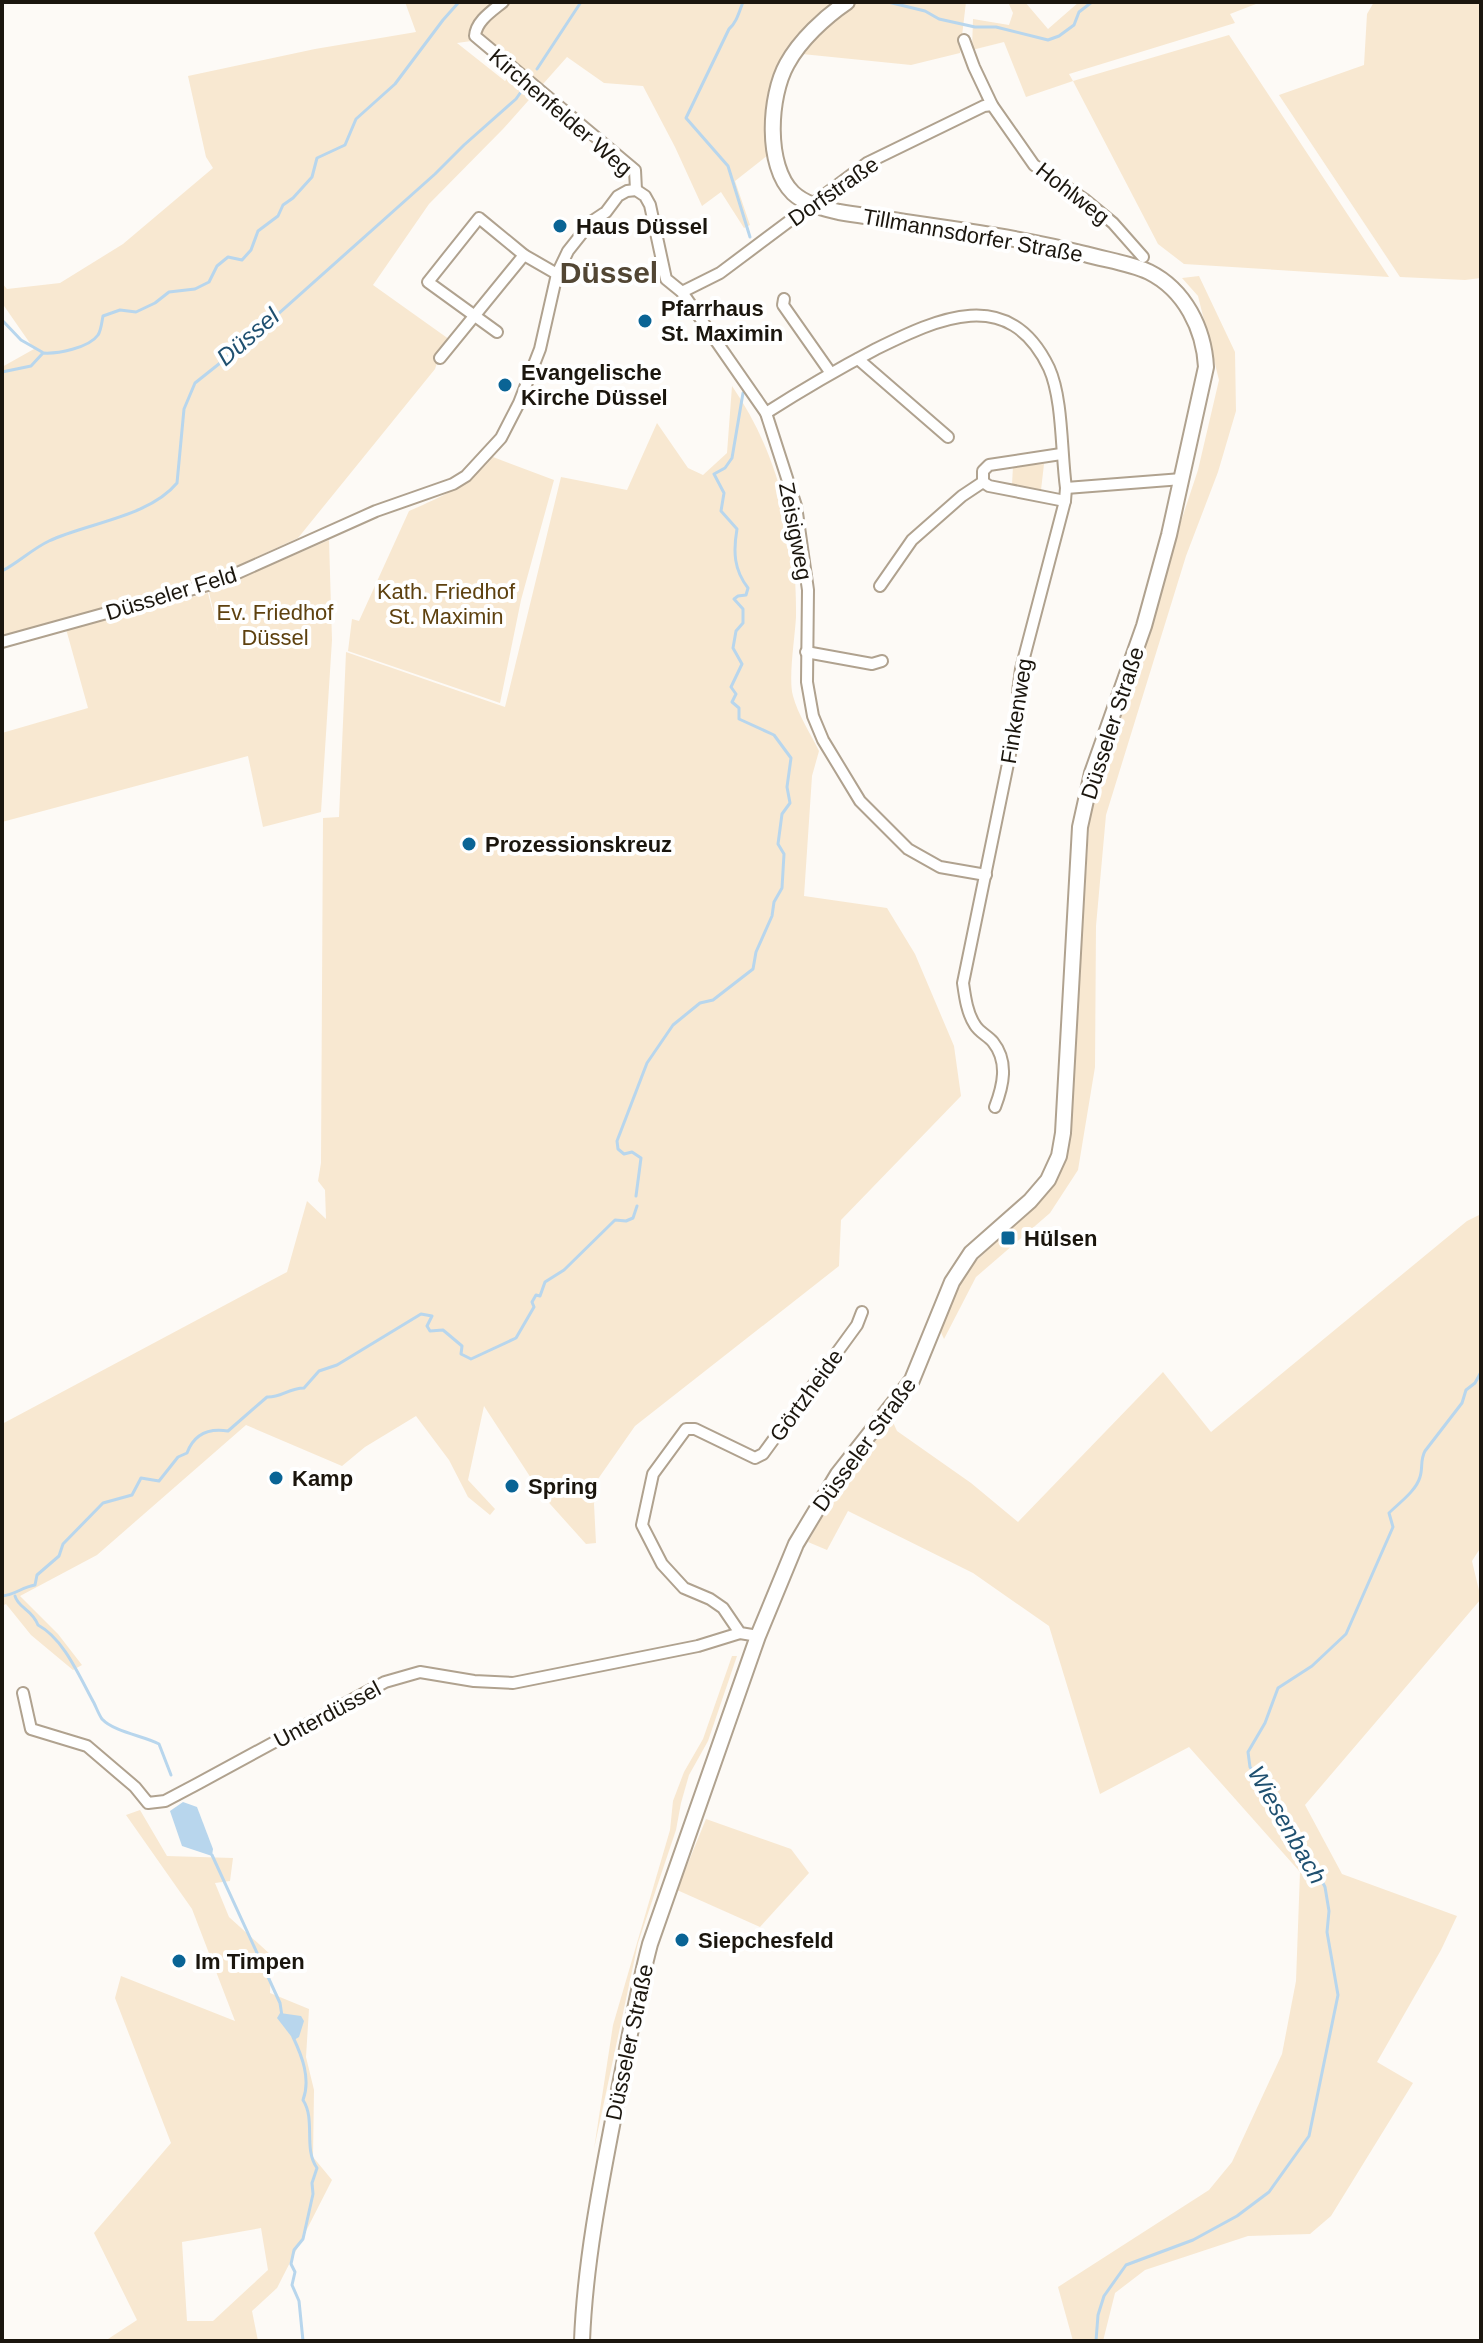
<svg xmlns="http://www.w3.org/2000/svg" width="1483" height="2343" viewBox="0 0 1483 2343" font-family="Arial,sans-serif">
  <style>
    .green { fill: #f8e8d1; fill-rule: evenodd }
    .water { fill: #b8d6ed }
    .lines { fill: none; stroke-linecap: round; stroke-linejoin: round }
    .stream { stroke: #b8d6ed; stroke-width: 3 }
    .street-casing { stroke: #b0a28f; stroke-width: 14 }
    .secondary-casing { stroke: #b0a28f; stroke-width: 18 }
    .street { stroke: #fff; stroke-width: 10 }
    .secondary { stroke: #fff; stroke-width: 14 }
    .poi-dot { fill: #0a6495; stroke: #fff; stroke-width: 3 }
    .labels { text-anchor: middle; stroke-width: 8; stroke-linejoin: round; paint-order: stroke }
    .street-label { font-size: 22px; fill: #1b160e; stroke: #fff }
    .poi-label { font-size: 22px; font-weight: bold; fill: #1b160e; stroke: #fff; text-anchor: start }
    .park-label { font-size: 22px; fill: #5e410f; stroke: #fff }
    .water-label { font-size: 24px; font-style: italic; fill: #1f5070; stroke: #fff }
    .district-label { font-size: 30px; font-weight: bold; fill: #524634; stroke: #fff }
  </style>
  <rect width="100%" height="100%" fill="#fdfaf6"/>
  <g class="green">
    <path d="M405,2H966L960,53L911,65L802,54L790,46L773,76L768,155L735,181L750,225L744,228L721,192L702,206L675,147L643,86L604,83L567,57L503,129L429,204L373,285L453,342L438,360L435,369L298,538L198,584L2,638V367L34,349L2,303V283L7,289L60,283L123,244L213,168L206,157L188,76L315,49L416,32ZM486,39L520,65L505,81L457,43Z"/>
    <polygon points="1008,2 1025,2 1048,29 1079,2 1254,2 1256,4 1230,14 1235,23 1069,74 1073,81 1229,35 1389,277 1184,264 1158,244 1073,81 1026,97 1004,42 972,50 973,19 1009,25 1013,13"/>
    <polygon points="1374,2 1481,2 1481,278 1465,280 1400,277 1279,95 1364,65 1367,14"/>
    <polygon points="1199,276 1235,352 1236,411 1218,472 1186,556 1106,815 1096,926 1095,1067 1078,1170 1050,1213 976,1277 944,1339 939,1328 966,1271 1050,1189 1074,1065 1090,811 1106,748 1198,470 1219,380 1198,296 1182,278"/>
    <path d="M732,386C779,454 797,534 796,617C795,637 788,679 793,696C798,715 811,734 819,751L812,776L804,896L887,908L915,954L954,1046L961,1096L841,1220L839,1266L635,1426L598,1479L594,1504L596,1543L586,1544L542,1495L484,1406L468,1480L495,1509L490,1515L468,1497L449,1460L416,1416L365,1447L342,1466L246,1425L97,1555L20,1596L58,1634L82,1665L73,1670L31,1635L6,1604L2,1606V1424L287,1272L307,1201L326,1219L325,1190L318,1181L321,1163L323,818L339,817L346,652L505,707L561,477L627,490L657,423L688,468L703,475L727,453Z"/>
    <path d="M493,457L554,480L521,600L500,703L348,651L352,619L359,621L409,511C441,497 471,484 493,457Z"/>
    <polygon points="1044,464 1041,490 1012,485 1013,466"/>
    <polygon points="329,540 332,640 321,812 263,827 248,756 2,822 2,733 88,708 66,629 208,593 218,632 209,592"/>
    <polygon points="1481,1214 1481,1547 1472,1561 1481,1599 1305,1805 1342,1874 1457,1916 1441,1950 1377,2062 1413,2083 1331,2216 1310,2234 1248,2236 1145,2270 1115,2293 1103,2341 1073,2341 1058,2287 1209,2190 1232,2162 1282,2054 1296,1981 1300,1872 1189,1747 1100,1794 1049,1626 973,1573 848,1511 827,1550 808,1542 837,1490 892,1420 897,1431 971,1483 1018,1522 1163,1372 1211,1432 1467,1221"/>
    <polygon points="732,1656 737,1656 708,1741 689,1775 681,1803 676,1830 638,1943 594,2149 613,2025 670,1830 673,1801 684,1772 703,1739"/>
    <path d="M140,1810L167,1856L233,1858L230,1881L215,1883L229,1917L271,1955L270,1993L309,2009L306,2057L314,2090L313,2157L332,2180L277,2288L252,2311L258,2341H105L137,2320L94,2233L171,2143L115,1998L121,1976L235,2021L192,1909L126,1815ZM261,2228L268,2270L213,2321H187L182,2242Z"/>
    <polygon points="706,1819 791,1849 809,1873 760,1927 677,1890"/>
  </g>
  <g class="water">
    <polygon points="183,1802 197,1807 213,1849 212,1856 182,1846 170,1811"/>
    <polygon points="280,2013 301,2016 304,2021 299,2037 294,2040 277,2018"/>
  </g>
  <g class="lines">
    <g class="stream">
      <path d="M743,2C739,12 737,22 729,29L686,118L728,166L750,237"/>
      <polyline points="888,2 925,11 939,19 975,27 996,27 1048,40 1059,36 1074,25 1079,12 1092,2"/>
      <polyline points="537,69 581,2"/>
      <polyline points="2,320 21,340 42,352"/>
      <path d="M2,372L31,366L43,353C57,354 89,348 98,335C101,331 102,321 103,316L120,310L136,312L155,303L169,292L195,289L209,282L217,266L228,257L242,260L251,250L258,231L278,216L283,205L293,198L312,177L317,158L345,145L356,119L395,84L443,20L459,2"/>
      <path d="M2,571C18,563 32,549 49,541C87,523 149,517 177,483L184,409L195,383L249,340L435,174L464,145L516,99L523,89"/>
      <path d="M636,1196L641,1158L632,1152L624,1154L618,1149L617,1141L647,1063L673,1025L700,1003L713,1000L753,969L756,952L772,916L774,902L782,888L784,854L778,844L782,814L790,803L787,787L791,758L774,735L739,719V708L732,702L736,694L731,687L742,664L733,648L736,631L743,623V609L734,599L738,596L746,595L748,588C734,570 733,552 737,529L721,511L724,493L714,474L725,468L732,458L743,393"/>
      <path d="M2,1596C15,1595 22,1587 35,1585L37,1575L59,1556L63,1544L103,1503L132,1495L141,1478L159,1481L178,1457L187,1453C194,1434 209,1428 228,1431L267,1397C280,1398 289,1388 304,1388L319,1371L337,1365L421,1314L432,1316L427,1326L430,1331L443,1330L462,1346L461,1354L471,1359L516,1338L534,1307L532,1302L536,1295L540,1296L545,1282L564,1270L615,1220L626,1221L633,1218L637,1206"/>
      <path d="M15,1596C18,1608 32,1609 38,1625C64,1639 79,1676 94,1703C96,1707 99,1715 102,1719C114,1732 144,1736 159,1744L171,1775"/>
      <polyline points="212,1855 280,2003 282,2016"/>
      <path d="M293,2037C302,2056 311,2079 303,2100C316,2120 303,2148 317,2168L312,2183L313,2194L303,2239L294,2250L291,2264L295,2272L292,2285L299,2301L303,2341"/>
      <path d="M1096,2341L1098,2315L1104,2296L1126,2265L1193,2240L1237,2216L1269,2192L1309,2136L1338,1995L1327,1932L1329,1911L1325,1887L1309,1856L1250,1767L1248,1752L1265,1723L1278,1688L1312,1666L1346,1634L1393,1527L1389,1513C1399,1503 1416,1491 1420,1477C1423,1468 1420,1460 1425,1451L1462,1403L1466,1390L1475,1383L1481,1372"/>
    </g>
    <defs>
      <g id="street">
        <path d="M503,2C492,11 476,21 475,36L635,170L636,190"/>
        <polyline points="964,40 974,67 992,105 1034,165 1084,199 1113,223 1143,257"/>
        <polyline points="682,292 720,273 867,163 984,106 992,105"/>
        <polyline points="784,299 783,305 830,372"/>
        <polyline points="497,332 428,282 479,218 524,255 557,274"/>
        <polyline points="440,358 524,255"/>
        <polyline points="858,359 948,437"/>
        <path d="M766,413C802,390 838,369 876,349C937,319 1009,284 1049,368C1063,399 1061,452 1066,488L1065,501L1021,669L1018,692L1020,705L963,983C965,997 967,1013 975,1025C979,1032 988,1036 993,1042C1009,1062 1003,1086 995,1107"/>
        <polyline points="1061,454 989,465 983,471 983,482 989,486 1065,501"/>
        <polyline points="1066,488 1182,479"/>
        <polyline points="880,586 912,540 962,496 983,482"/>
        <polyline points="2,642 215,583 376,511 453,484 466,476 501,438 519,403 540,349 557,274 568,251 591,222 606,212 618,196 627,191 636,190 645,196 650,205 666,279 682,292 766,413 796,506 808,590 807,682 813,716 823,740 860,801 908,849 940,867 986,875"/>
        <polyline points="806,652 872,664 882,661"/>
        <polyline points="758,1636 740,1633 723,1608 710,1599 684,1588 662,1564 642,1525 653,1474 686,1429 695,1429 755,1458 763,1454 857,1325 862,1312"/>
        <polyline points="23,1693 31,1729 87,1746 135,1787 148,1803 165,1801 199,1783 385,1682 420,1672 474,1681 513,1683 698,1646 740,1633"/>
      </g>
      <path id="secondary" d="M582,2341C585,2262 601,2182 616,2105C627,2051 636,1997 650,1944L758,1636L796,1544L838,1474L912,1380L952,1282L971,1253L1030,1201L1048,1180L1059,1156L1063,1133L1080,827L1092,773L1144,626L1169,535L1206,367C1204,329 1185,290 1149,272C1130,263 1106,260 1085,254C1004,234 921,225 839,212C823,208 806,205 793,193C765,166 769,96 787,64C800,40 825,17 847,2"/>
    </defs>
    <use href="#street" class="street-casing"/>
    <use href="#secondary" class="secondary-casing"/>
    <use href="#street" class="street"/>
    <use href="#secondary" class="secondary"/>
  </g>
  <g class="poi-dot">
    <circle cx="560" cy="226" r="8"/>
    <circle cx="645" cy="321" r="8"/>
    <circle cx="505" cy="385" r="8"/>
    <circle cx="469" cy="844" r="8"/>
    <rect x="1000" y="1230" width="16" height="16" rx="4"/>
    <circle cx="276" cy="1478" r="8"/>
    <circle cx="512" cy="1486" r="8"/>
    <circle cx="682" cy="1940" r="8"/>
    <circle cx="179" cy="1961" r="8"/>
  </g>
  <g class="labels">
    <g class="street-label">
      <text transform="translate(561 112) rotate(41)" y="8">Kirchenfelder Weg</text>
      <text transform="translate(833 191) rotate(-35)" y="8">Dorfstraße</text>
      <text transform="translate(1073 193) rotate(38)" y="8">Hohlweg</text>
      <text transform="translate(973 235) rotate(10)" y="8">Tillmannsdorfer Straße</text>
      <text transform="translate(796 531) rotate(79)" y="8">Zeisigweg</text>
      <text transform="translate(171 593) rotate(-17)" y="8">Düsseler Feld</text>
      <text transform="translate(1016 711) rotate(-81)" y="8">Finkenweg</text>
      <text transform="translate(1112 723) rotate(-72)" y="8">Düsseler Straße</text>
      <text transform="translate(806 1395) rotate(-54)" y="8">Görtzheide</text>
      <text transform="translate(864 1444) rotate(-54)" y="8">Düsseler Straße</text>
      <text transform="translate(327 1714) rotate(-28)" y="8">Unterdüssel</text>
      <text transform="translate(629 2042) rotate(-78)" y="8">Düsseler Straße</text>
    </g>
    <g class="poi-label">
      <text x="576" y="234">Haus Düssel</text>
      <text x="661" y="316">Pfarrhaus<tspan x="661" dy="25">St. Maximin</tspan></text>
      <text x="521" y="380">Evangelische<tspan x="521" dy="25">Kirche Düssel</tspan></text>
      <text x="485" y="852">Prozessionskreuz</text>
      <text x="1024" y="1246">Hülsen</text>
      <text x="292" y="1486">Kamp</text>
      <text x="528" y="1494">Spring</text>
      <text x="698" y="1948">Siepchesfeld</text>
      <text x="195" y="1969">Im Timpen</text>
    </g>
    <g class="park-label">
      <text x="446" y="599">Kath. Friedhof<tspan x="446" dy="25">St. Maximin</tspan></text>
      <text x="275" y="620">Ev. Friedhof<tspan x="275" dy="25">Düssel</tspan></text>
    </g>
    <g class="water-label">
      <text transform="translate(248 337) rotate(-41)" y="8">Düssel</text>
      <text transform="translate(1287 1825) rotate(60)" y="8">Wiesenbach</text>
    </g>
    <g class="district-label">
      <text x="609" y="283">Düssel</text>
    </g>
  </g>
  <rect width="1483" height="2343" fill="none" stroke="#1b160e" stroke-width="8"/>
</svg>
